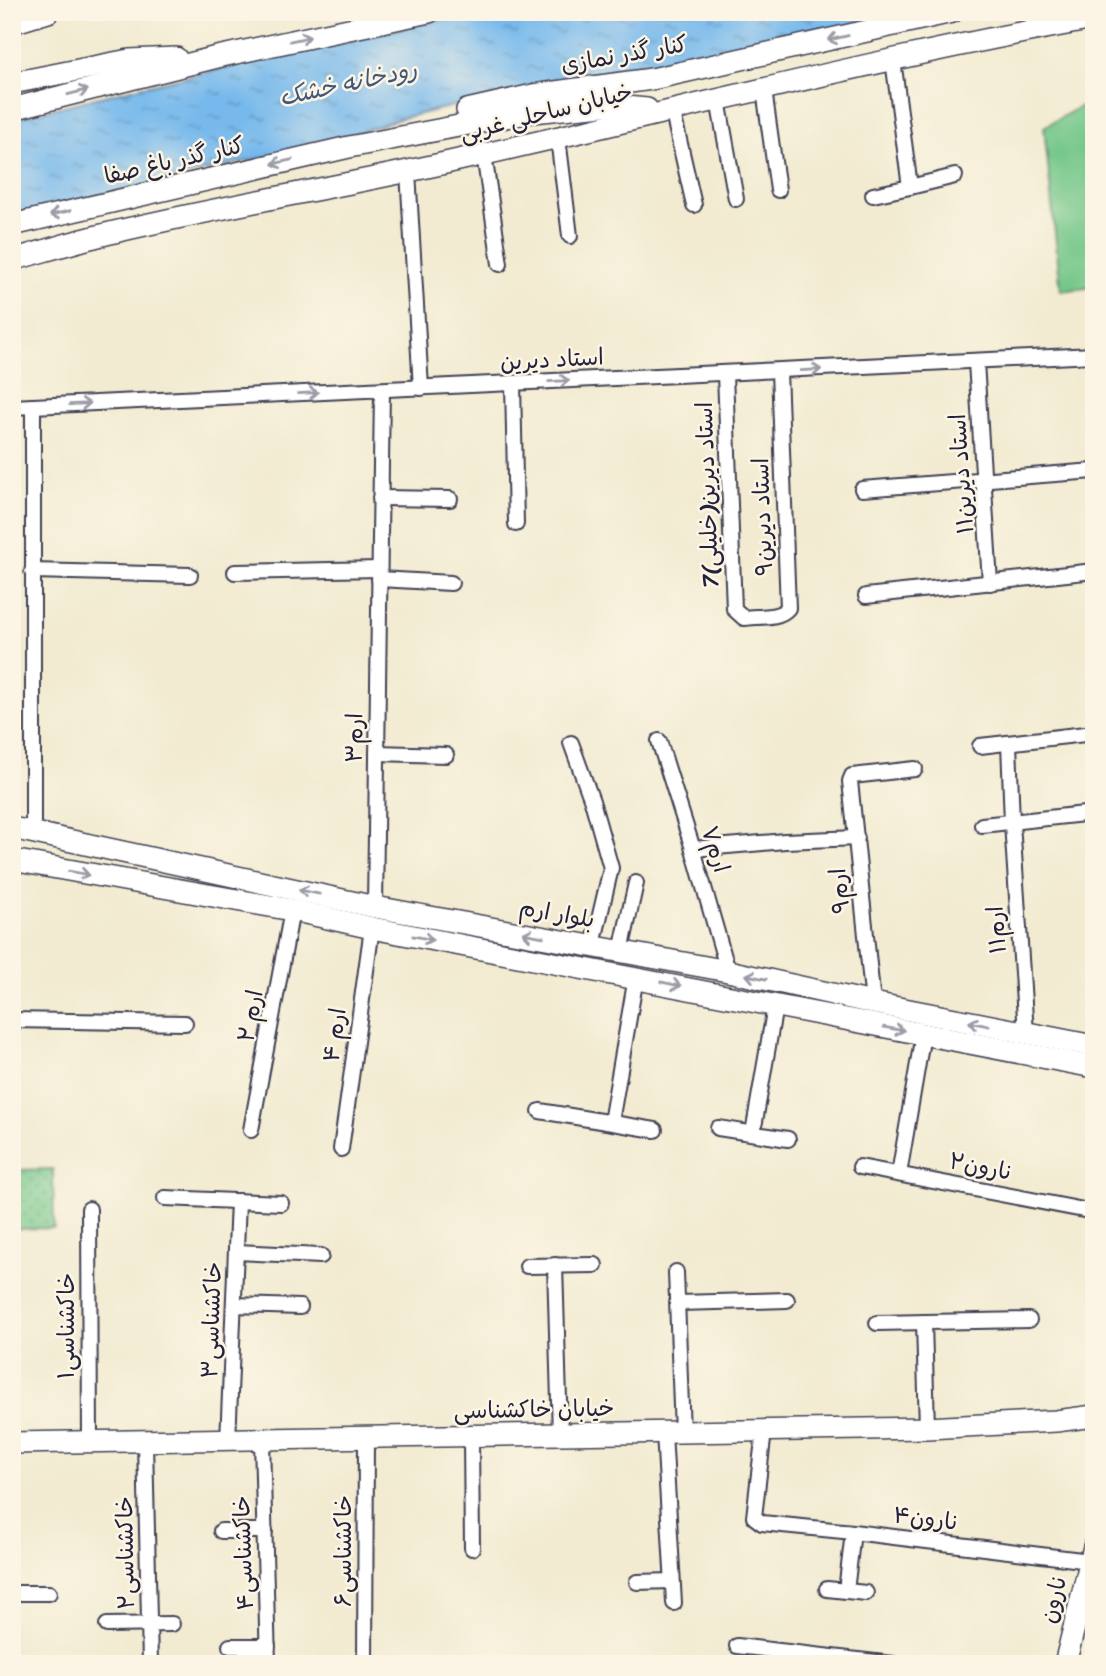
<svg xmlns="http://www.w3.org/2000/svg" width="1106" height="1676" viewBox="0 0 1106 1676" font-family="Sriracha,'Playpen Sans Arabic',sans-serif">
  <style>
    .grass { fill: url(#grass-dots); stroke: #4c7462; stroke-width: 2 }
    .pitch { fill: #75c78a; stroke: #4c7462; stroke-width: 2 }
    .water { fill: url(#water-ripples); stroke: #4c6e94; stroke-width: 2 }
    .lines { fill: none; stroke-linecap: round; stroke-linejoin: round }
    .street-casing { stroke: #414052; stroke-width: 18 }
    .secondary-casing { stroke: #414052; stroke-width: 24 }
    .street { stroke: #fff; stroke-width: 14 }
    .secondary { stroke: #fff; stroke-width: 21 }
    .oneway { stroke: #9c9ca7 }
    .labels { text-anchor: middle; stroke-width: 5; stroke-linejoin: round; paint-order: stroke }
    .street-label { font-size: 23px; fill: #22223b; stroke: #fcf5e5 }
    .water-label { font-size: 24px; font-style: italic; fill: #405779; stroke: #fcf5e5 }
  </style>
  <defs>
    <pattern id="grass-dots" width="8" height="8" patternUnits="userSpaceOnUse" patternTransform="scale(1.75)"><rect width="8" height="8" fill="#75c78a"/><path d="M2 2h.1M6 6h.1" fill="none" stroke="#60a172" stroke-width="1.8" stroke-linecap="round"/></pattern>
    <pattern id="water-ripples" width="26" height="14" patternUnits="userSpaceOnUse" patternTransform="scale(1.75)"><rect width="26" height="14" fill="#77b9ec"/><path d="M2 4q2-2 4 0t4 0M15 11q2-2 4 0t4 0" fill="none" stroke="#6196c0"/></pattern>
  </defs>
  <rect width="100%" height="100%" fill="#fcf5e5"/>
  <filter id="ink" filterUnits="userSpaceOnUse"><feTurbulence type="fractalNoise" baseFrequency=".0143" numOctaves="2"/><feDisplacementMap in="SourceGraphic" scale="14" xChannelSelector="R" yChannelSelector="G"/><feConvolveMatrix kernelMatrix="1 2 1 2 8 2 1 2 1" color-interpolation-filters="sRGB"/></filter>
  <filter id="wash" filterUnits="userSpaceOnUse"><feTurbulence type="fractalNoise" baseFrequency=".00686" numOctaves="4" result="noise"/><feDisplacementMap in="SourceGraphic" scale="28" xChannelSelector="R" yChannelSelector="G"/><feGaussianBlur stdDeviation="1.57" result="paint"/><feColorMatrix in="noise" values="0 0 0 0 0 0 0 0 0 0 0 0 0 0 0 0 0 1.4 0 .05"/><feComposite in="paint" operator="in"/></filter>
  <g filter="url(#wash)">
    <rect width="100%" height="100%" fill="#f2ebd1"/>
    <polygon class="grass" points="53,1169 54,1228 12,1229 12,1170"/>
    <polygon class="pitch" points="1094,99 1094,287 1061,291 1044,127"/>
    <polygon class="water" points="477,12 910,12 643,71 538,86 398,119 337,140 12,216 12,119 140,87"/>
  </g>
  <g filter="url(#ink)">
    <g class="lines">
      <defs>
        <g id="street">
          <polyline points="893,60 910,187 955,176"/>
          <polyline points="764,90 778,190"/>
          <polyline points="718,100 736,199"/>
          <polyline points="672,109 694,205"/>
          <polyline points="558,138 570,236"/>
          <polyline points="484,154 500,264"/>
          <polyline points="408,172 421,388"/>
          <polyline points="873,195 910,187"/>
          <polyline points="976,362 990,583"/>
          <path d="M725,374L734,609L744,618C758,616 779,619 788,608L779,371"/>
          <polyline points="513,384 516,524"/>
          <polyline points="12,407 1094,355"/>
          <polyline points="862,489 1094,471"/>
          <polyline points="380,498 450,499"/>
          <polyline points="32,571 190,575"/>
          <polyline points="235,572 379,569"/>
          <polyline points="379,579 451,583"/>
          <polyline points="866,596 1094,571"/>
          <polyline points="659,741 693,849 728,971"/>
          <polyline points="571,743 592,801 611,868 593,945"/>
          <polyline points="1009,743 1012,823 1026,1033"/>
          <polyline points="980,746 1094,733"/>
          <polyline points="377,753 446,755"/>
          <polyline points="982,825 1094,813"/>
          <polyline points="33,833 33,406"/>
          <polyline points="693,849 785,841 857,838"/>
          <polyline points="375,907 382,390"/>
          <polyline points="621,951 636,883"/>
          <polyline points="873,1003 850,781 852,776 915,769"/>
          <polyline points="12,1020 185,1023"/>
          <polyline points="540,1111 655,1130"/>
          <polyline points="611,1122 636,977"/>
          <polyline points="718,1128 788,1139"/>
          <polyline points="251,1130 292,910"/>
          <polyline points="753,1133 775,1006"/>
          <polyline points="341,1149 372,928"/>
          <polyline points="860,1167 1094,1212"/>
          <polyline points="899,1174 923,1034"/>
          <polyline points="165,1198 281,1203"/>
          <polyline points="89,1209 90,1443"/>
          <polyline points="236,1252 321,1256"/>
          <polyline points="555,1265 560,1435"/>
          <polyline points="527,1266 595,1265"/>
          <polyline points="676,1272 682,1433"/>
          <polyline points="678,1303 787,1300"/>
          <polyline points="234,1305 300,1307"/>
          <polyline points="924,1322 927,1428"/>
          <polyline points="877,1323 1029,1320"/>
          <polyline points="764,1431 754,1517 762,1523 853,1532 1090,1561"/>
          <polyline points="664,1433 674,1603"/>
          <polyline points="471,1437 472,1548"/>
          <polyline points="262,1440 268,1664"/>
          <polyline points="228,1441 238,1201"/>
          <polyline points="145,1442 150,1664"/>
          <polyline points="221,1531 265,1531"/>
          <polyline points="637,1582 672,1581"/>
          <polyline points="827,1589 866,1593"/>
          <polyline points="846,1591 853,1532"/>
          <polyline points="12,1593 49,1593"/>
          <polyline points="107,1625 172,1624"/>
          <polyline points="230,1646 268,1646"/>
          <polyline points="737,1646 893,1664"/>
          <polyline points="365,1664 366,1438"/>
        </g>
        <g id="secondary">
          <polyline points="12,23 48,12"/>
          <polyline points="12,83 129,60 176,58"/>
          <polyline points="12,109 217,57 429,12"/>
          <polyline points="467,110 533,95 652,79 952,12"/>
          <polyline points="12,225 349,147 532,112 604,105 647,109"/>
          <path d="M12,260C41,252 69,243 98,236C219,206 342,187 463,159C673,112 882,57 1094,19"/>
          <polyline points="12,828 375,907 728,971 873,1003 1094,1046"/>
          <polyline points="12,860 292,910 372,928 1094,1067"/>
          <polyline points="12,1443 927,1428 1056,1421 1094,1416"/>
          <polyline points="1065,1664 1094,1547"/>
        </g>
      </defs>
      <use href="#street" class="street-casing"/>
      <use href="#secondary" class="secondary-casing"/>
      <use href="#street" class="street"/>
      <use href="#secondary" class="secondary"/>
    </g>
    <defs><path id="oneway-shaft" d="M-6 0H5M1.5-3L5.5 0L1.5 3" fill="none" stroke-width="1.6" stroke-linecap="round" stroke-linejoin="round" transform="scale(1.75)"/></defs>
    <g class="oneway">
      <use href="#oneway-shaft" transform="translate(838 38) rotate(167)"/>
      <use href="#oneway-shaft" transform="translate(300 39) rotate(-12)"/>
      <use href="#oneway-shaft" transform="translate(78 92) rotate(-14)"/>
      <use href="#oneway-shaft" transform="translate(282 162) rotate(167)"/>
      <use href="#oneway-shaft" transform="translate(60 213) rotate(167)"/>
      <use href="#oneway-shaft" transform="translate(811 370) rotate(-3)"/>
      <use href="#oneway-shaft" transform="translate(559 381) rotate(-3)"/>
      <use href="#oneway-shaft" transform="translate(308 393) rotate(-3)"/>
      <use href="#oneway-shaft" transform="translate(80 404) rotate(-3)"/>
      <use href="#oneway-shaft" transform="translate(79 873) rotate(10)"/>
      <use href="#oneway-shaft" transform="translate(309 892) rotate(-168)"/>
      <use href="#oneway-shaft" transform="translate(533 935) rotate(-170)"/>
      <use href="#oneway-shaft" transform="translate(423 938) rotate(11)"/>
      <use href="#oneway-shaft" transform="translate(756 977) rotate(-168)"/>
      <use href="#oneway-shaft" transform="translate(671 984) rotate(12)"/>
      <use href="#oneway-shaft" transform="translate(979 1024) rotate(-169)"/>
      <use href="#oneway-shaft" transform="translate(894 1029) rotate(10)"/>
    </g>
  </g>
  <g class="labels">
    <g class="street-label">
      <text transform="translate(624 54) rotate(-10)" y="8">کنار گذر نمازی</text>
      <text transform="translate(546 112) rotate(-14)" y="8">خیابان ساحلی غربی</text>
      <text transform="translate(174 160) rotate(-13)" y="8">کنار گذر باغ صفا</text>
      <text transform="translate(552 359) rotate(-3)" y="8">استاد دیرین</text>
      <text transform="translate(961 474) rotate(-94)" y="8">استاد دیرین۱۱</text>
      <text transform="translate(707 495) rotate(-92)" y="8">7استاد دیرین(خلیلی)</text>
      <text transform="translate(762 517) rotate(-92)" y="8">استاد دیرین۹</text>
      <text transform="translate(354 738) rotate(-89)" y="8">ارم۳</text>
      <text transform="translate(716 849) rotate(73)" y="8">ارم۷</text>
      <text transform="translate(839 891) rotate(-95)" y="8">ارم۹</text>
      <text transform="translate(557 913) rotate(10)" y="8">بلوار ارم</text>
      <text transform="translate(996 930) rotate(-94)" y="8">ارم۱۱</text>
      <text transform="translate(250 1016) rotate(-79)" y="8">ارم ۲</text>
      <text transform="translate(334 1035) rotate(-82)" y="8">ارم ۴</text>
      <text transform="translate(981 1166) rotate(11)" y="8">نارون۲</text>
      <text transform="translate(211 1320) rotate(-88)" y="8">خاکشناسی۳</text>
      <text transform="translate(66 1326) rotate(-90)" y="8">خاکشناسی۱</text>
      <text transform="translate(534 1409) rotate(-1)" y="8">خیابان خاکشناسی</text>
      <text transform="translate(926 1518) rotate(7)" y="8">نارون۴</text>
      <text transform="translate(343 1551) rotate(-90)" y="8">خاکشناسی۶</text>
      <text transform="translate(125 1553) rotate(-91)" y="8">خاکشناسی۲</text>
      <text transform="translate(243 1553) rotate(-92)" y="8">خاکشناسی۴</text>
      <text transform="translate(1053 1599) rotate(-76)" y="8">نارون</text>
    </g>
    <g class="water-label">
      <text transform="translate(348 83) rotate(-12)" y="8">رودخانه خشک</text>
    </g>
  </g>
  <rect width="1106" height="1676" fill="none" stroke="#fcf5e5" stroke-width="42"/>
</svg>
